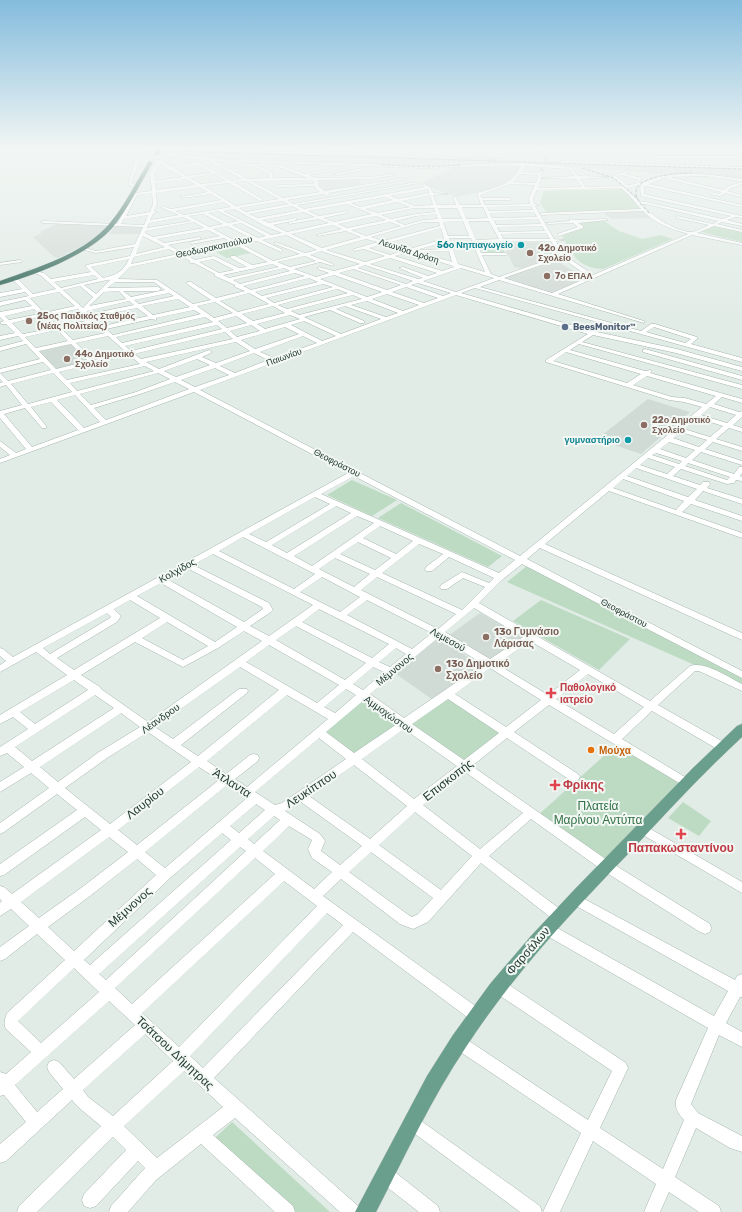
<svg xmlns="http://www.w3.org/2000/svg" width="742" height="1212" viewBox="0 0 742 1212" font-family="Rubik,sans-serif">
  <style>
    .built { fill: #d1dbd6 }
    .green { fill: #bddbc3 }
    .lines { fill: none; stroke-linecap: round; stroke-linejoin: round }
    .minor-tunnel { stroke: #bcc9c3; stroke-width: 4; stroke-dasharray: 4 2; stroke-linecap: butt }
    .minor-casing { stroke: #a5b4ad; stroke-width: 1 }
    .major-casing { stroke: #c1c8c6; stroke-width: 1 }
    .highway-casing { stroke: #c1c8c6; stroke-width: 1 }
    .minor { fill: #fff; fill-rule: evenodd }
    .major { fill: #6a9e8d; fill-rule: evenodd }
    .highway { fill: #316658; fill-rule: evenodd }
    .rail { stroke: #5e776f; stroke-width: 1; stroke-dasharray: 3.5 1.5; stroke-linecap: butt }
    .minor-bridge-casing { stroke: #a5b4ad; stroke-width: 4.5; stroke-linecap: butt }
    .highway-bridge-casing { stroke: #c1c8c6; stroke-width: 5.5; stroke-linecap: butt }
    .minor-bridge { stroke: #fff; stroke-width: 4 }
    .highway-bridge { stroke: #316658; stroke-width: 5 }
    .culture-dot { fill: #0f9aa8; stroke: #f3f8f5; stroke-width: 1.5 }
    .education-dot { fill: #8d6e63; stroke: #f3f8f5; stroke-width: 1.5 }
    .service-dot { fill: #5c6f8a; stroke: #f3f8f5; stroke-width: 1.5 }
    .health-dot { fill: #e0444e; stroke: #f3f8f5; stroke-width: 1.5 }
    .food-dot { fill: #e8710a; stroke: #f3f8f5; stroke-width: 1.5 }
    .labels { text-anchor: middle; stroke-width: 4; stroke-linejoin: round; paint-order: stroke }
    .far-culture-label { font-size: 9px; font-weight: bold; fill: #0d838f; stroke: #f3f8f5; text-anchor: end }
    .far-street-label { font-size: 9px; fill: #233c33; stroke: #f3f8f5 }
    .far-education-label { font-size: 9px; font-weight: bold; fill: #785e54; stroke: #f3f8f5; text-anchor: start }
    .far-service-label { font-size: 9px; font-weight: bold; fill: #4e5e75; stroke: #f3f8f5; text-anchor: start }
    .street-label { font-size: 10px; fill: #233c33; stroke: #f3f8f5 }
    .education-label { font-size: 10px; font-weight: bold; fill: #785e54; stroke: #f3f8f5; text-anchor: start }
    .health-label { font-size: 10px; font-weight: bold; fill: #be3a42; stroke: #f3f8f5; text-anchor: start }
    .food-label { font-size: 10px; font-weight: bold; fill: #c56008; stroke: #f3f8f5; text-anchor: start }
    .near-street-label { font-size: 12px; fill: #233c33; stroke: #f3f8f5 }
    .near-health-label { font-size: 12px; font-weight: bold; fill: #be3a42; stroke: #f3f8f5; text-anchor: start }
    .near-park-label { font-size: 12px; fill: #307044; stroke: #f3f8f5 }
  </style>
  <rect width="100%" height="100%" fill="#e2ece7"/>
  <g class="built">
    <polygon points="174,150 319,155 320,153 340,153 340,155 742,168 742,180 695,173 669,174 549,165 500,163 453,167 418,167 220,160 174,153"/>
    <polygon points="502,164 522,165 519,174 500,188 457,197 421,184 454,168"/>
    <polygon points="319,179 359,179 360,186 326,192 318,185"/>
    <polygon points="643,211 652,218 612,219 602,212"/>
    <polygon points="56,224 108,226 90,242 58,258 53,256 33,237 42,233 40,232"/>
    <polygon points="115,226 144,226 140,234 109,234"/>
    <polygon points="545,242 554,257 522,268 514,267 503,243"/>
    <polygon points="557,261 585,278 551,293 505,278"/>
    <polygon points="70,343 90,362 56,369 38,350"/>
    <polygon points="648,399 690,412 641,454 597,439"/>
    <polygon points="480,613 524,638 492,662 448,636"/>
    <polygon points="436,638 482,665 433,700 396,674"/>
  </g>
  <g class="green">
    <polygon points="624,189 640,209 547,213 540,203 544,191"/>
    <path d="M604,221L619,231L642,239L661,235L673,239L603,269C578,268 573,255 562,236L583,227L577,222Z"/>
    <polygon points="715,226 742,232 742,242 701,232"/>
    <polygon points="500,242 505,253 485,254 480,243"/>
    <polygon points="235,244 251,253 227,258 211,249"/>
    <polygon points="352,480 397,500 372,516 327,495"/>
    <polygon points="401,503 502,556 488,567 378,518"/>
    <polygon points="528,565 742,677 742,686 507,582"/>
    <polygon points="541,600 630,639 599,670 513,621"/>
    <polygon points="448,694 508,732 464,767 405,724 354,760 320,733 364,695 405,724"/>
    <polygon points="617,744 680,782 603,862 536,817"/>
    <polygon points="683,802 711,821 699,836 668,818"/>
    <polygon points="232,1122 330,1212 295,1212 215,1138"/>
  </g>
  <g class="lines">
    <polyline class="minor-tunnel" points="541,172 546,161 545,156"/>
    <defs>
      <g id="minor">
        <polygon points="85,147 318,153 320,147 322,147 322,151 497,159 321,153 319,155"/>
        <polygon points="338,147 539,147 542,151 533,152 533,150 538,150 537,148 337,149"/>
        <polygon points="541,147 742,147 742,149 543,148"/>
        <polygon points="150,151 153,152 141,157 131,183 137,186 135,187 128,185 137,156"/>
        <polygon points="496,155 569,155 571,156 495,157"/>
        <path d="M187,156L229,160L422,166L524,163L571,167L578,176L609,177L580,179L585,187L623,186L611,176L627,171L628,173L625,174L642,178L639,183C648,182 654,177 663,176C689,171 716,175 742,179V181L705,176L669,177L723,190L729,186L742,182V184L731,188L727,191L742,195V197L725,193L720,196L710,194L711,192L719,194L721,192L667,179V177L649,184L742,205V207L646,186L644,187V194L742,216V218L736,217L727,220L742,224V226L722,222L717,224L742,230V232L714,226L697,233L742,243V245L692,235L558,294L644,321V323L499,280L480,287L641,331L651,324H655L697,337V339L691,344L742,358V362L475,288L461,293L592,331L594,330L597,332L677,349L742,367V371L676,353L593,335L582,342L742,385V389L579,344L570,350L645,371L651,370L652,371L650,373L742,399V403L722,397L714,404L739,412L742,411V417L733,425L742,428V432L729,428L716,439L742,447V451L713,442L705,449L742,461V465L701,452L692,460L734,474L739,467H742V473L740,476L742,477V481L736,480L734,483L727,484L681,469L673,476L700,485L703,482H709L710,484L707,488L742,499V504L703,491L695,500L742,516V521L691,504L682,512L742,533V538L609,491L545,544L742,633V640L540,548L527,559L742,671V678L522,564L503,579L479,603L650,701L690,666C705,661 728,677 742,684V691L699,671H695L658,705L727,744L728,747L727,750L723,751L719,750L652,711L622,739L690,780L692,783L690,786L686,787L549,705L514,732L578,774L580,777L578,780L574,781L570,780L507,738L472,766L610,862L710,924L711,928L710,932L705,934L700,932L602,870L531,819L489,856L564,912L565,916L564,920L559,922L554,920L481,863L428,922L413,929L400,924L341,879L323,896L481,1010L483,1015L481,1020L476,1022L471,1020L353,932L214,1078L358,1206L360,1212H340L235,1118L213,1135L293,1206L295,1212H275L201,1144L156,1180L128,1212H109L111,1206L145,1168L138,1161L96,1206L90,1208L84,1206L82,1200L84,1194L126,1150L113,1137L37,1212H17L19,1206L101,1126L78,1107L72,1100L6,1161L0,1163V1144L26,1122L4,1095L0,1096V1072L6,1074L31,1052L6,1029C3,1023 5,1019 7,1013L65,960L37,934L5,959L0,961V947L29,926L11,909L0,916V903L2,901L0,899V886L4,887L12,894L101,830L85,817L4,875L0,876V864L77,810L57,794L4,832L0,834V823L49,788L31,773L0,792V782L24,767L7,753L0,756V747L28,729L13,717L0,724V715L67,675L36,652L0,672V665L6,661L0,656V648L3,649L13,657L348,473L194,392L0,463V459L10,455L0,447V441L16,453L26,449L0,418V411L22,405L6,385L0,387V383L3,382L0,379V373L8,381L51,370L43,362L0,373V369L40,359L26,344L0,351V347L23,341L18,336L0,340V336L15,333L6,324H1V322L4,321L0,317V312L32,306L25,300L0,306V302L29,296L25,292L0,297V293L22,289L15,282L7,279L9,278L19,280L33,294L56,289L40,275L27,271L29,270L44,273L51,279L91,272L86,267V265L130,256L134,247L96,253L81,249V247L96,251L135,244L143,227L43,223L41,222L43,221L117,224L135,193L152,191L150,173L157,162L153,163L152,161L164,159L163,161L172,167L196,163L190,158H169ZM193,159L207,160L242,179L231,181ZM214,161L422,168C455,168 488,164 521,166C511,186 496,187 477,193L481,205H460L455,196L453,197L456,205H437L433,195L448,194L433,193L430,187L424,184L422,185L425,187L304,209L297,205L419,183L417,182L293,204L287,200L323,194L328,196L330,195L328,193L407,179L405,178L325,191L319,187L317,180L371,179L395,175L393,174L371,177L315,178L309,175L342,168L340,167L305,174L277,164L276,166L308,178H273L272,173L252,163L251,165L269,174V178L247,179L234,171L246,170V168L230,170ZM161,163L168,169L183,177L155,181L154,173ZM199,165L212,173L187,176L174,168ZM525,166L570,169L575,176L541,178L542,171H540L539,173L522,172ZM215,174L226,181L201,184L190,178ZM520,174L538,175L536,183L513,182ZM621,175L639,180L635,184L627,185L616,176ZM541,178L576,179L582,187L538,188ZM186,179L196,185L156,190L155,183ZM313,180L314,184L277,185L278,187L315,186L316,189L320,192L283,198L251,181ZM246,181L279,199L236,206L204,186L229,183L260,201H262V199L234,182ZM511,184L535,185L529,198L530,204L485,205L483,200H511L510,198H482L480,195ZM642,185L640,187L641,196L731,216L722,219L646,202H640L626,188ZM199,187L208,192L180,197L182,198L211,194L221,200L171,209L162,206V208L179,215L150,220L153,214L157,212L154,211L157,204L156,193ZM621,188L629,195L641,209L542,213L540,214L542,215L643,211C655,224 672,229 688,234L593,275L570,259L572,257C562,256 560,249 556,241L564,240L554,239L535,206L539,205L534,204L533,198L537,190ZM428,189L429,193L398,199L390,196ZM152,193L153,204L150,212L126,216L137,195ZM430,195L433,205L415,206L402,201ZM385,197L393,200L360,207L351,203ZM282,201L289,204L246,212L239,208ZM224,202L231,207L184,215L175,211ZM397,202L410,207L377,213L365,209ZM347,204L372,214L334,222L323,218L347,213V211L319,216L308,211ZM642,204H646L718,221L713,224L677,216V218L709,225C704,227 696,232 691,232C675,231 651,216 642,204ZM292,206L300,210L258,218L249,214ZM531,206L533,210L489,211L487,207ZM462,207H483L488,218L466,219ZM414,208H434L435,212L416,214L391,219L381,215ZM438,208H457L462,219H442ZM234,209L265,226L282,233L271,235L223,211ZM218,211L238,221L228,223L208,213ZM303,212L315,217L289,222V224L319,219L329,223L287,232L273,225L296,220V218L269,223L262,220ZM534,212L537,217L492,218L490,213ZM203,214L223,224L209,227L189,216ZM436,214L438,219L423,220L405,225L395,221L416,216ZM148,215L144,225L121,224L124,219ZM376,216L386,220L347,228L338,224ZM183,217L191,221L147,228L149,223ZM538,219L541,224L496,225L494,220ZM463,221L469,236H448L443,222ZM468,221H489L499,239L476,240ZM194,222L204,228L153,237L145,233V231ZM390,222L401,226L366,236L351,230ZM423,222H439L440,226L383,241L371,237ZM241,223L266,236L258,238L232,225ZM333,225L342,229L316,235L318,236L346,231L361,237L322,248L291,234ZM227,226L253,239L238,242L213,229ZM542,226L545,231L499,232L497,227ZM441,228L444,239L409,249L388,243ZM208,230L220,236L191,242V244L224,238L233,243L183,253L168,245L200,239V237L164,243L157,239ZM546,233L550,239H503L501,234ZM286,235L317,250L305,253L275,242V244L300,254L273,261L241,244L257,241L281,252L283,250L262,240ZM143,236L165,247L136,254ZM449,238H471L473,245H451ZM366,239L378,242L354,249V251L364,249L385,256L365,262L326,250ZM551,241L561,258L550,259L499,277L491,274L482,255H506L508,254L506,253H481L477,242ZM445,242L448,249L416,250ZM383,244L404,250L390,255L369,248ZM236,245L268,262L252,265L235,256H231V258L247,267L239,268L214,256L195,260L187,255ZM452,247H474L485,272L458,264ZM169,249L178,254L131,264L134,257ZM321,251L360,264L334,271L318,267V269L329,273L316,277L294,269L320,262L333,266V264L310,255ZM449,251L452,262L420,252ZM409,252L453,266L454,267L442,271L395,256ZM182,256L190,261V263H194L215,274V276L235,285V287L245,291L216,298L191,282H187V284L211,300L193,304L157,280L118,279L130,267ZM305,256L316,261L290,267L277,262ZM390,258L437,273L428,276L403,267L399,268L423,278L418,279L370,264ZM129,259C123,272 116,275 103,278L91,267ZM213,259L234,270L219,273L199,262ZM565,260L589,277L552,293L504,278L553,261ZM272,264L279,267L229,278L223,275L251,269H253L255,268ZM365,265L413,281L406,284L358,268ZM284,268L290,271L240,284L233,280ZM461,268L494,278L456,292L423,281ZM353,269L401,285L387,290L339,273ZM295,273L305,276L251,290L243,286ZM94,275L98,279L61,288L54,282ZM334,275L382,292L367,297L320,279ZM309,278L318,282L262,296L255,292ZM111,279L96,294L84,285L112,279ZM115,282H154L165,290L131,297L123,291H158L161,289L158,287L107,288ZM418,283L451,293L443,296L411,285ZM323,284L333,287L274,303L266,298ZM80,286L93,297L83,308L63,290ZM406,287L438,298L424,303L392,292ZM337,289L348,293L287,309L278,305ZM119,291L126,299L89,306L104,292ZM59,292L75,306L44,313L30,298ZM169,293L174,296L139,304L134,300ZM249,293L269,304L238,312L220,301ZM387,294L419,305L403,311L372,299ZM353,295L362,299L299,315L291,311ZM456,295L588,334L546,360V362L669,400L684,402L702,407L520,556L200,390ZM178,299L190,307L153,315L142,306ZM129,301L134,305L90,314L87,311ZM367,301L398,313L386,317L351,305ZM215,302L233,313L214,318L197,306ZM273,306L285,313L253,321L242,314ZM345,306L381,319L341,334L304,317L330,310L360,323H364V321L336,309ZM137,308L148,316L103,326L93,317ZM34,309L39,314L9,320L5,316ZM78,309L90,320L59,327L47,315ZM194,310L201,314L113,335L106,329L151,319L156,320V318ZM290,315L300,319L265,329L257,324ZM42,316L54,328L23,334L12,323ZM236,316L247,323L227,328L218,321ZM205,317L213,322L122,343L116,337ZM304,321L336,336L322,341L291,325ZM93,323L105,333L73,340L62,329ZM217,325L222,329L131,351L125,346ZM251,325L260,331L237,337L230,331ZM285,327L299,334L255,349L241,340ZM654,327L691,339L685,343L646,332ZM57,330L68,341L36,348L25,337ZM225,332L233,339L141,359L134,354ZM108,336L126,352L94,360L76,343ZM303,336L317,343L274,358L260,352ZM236,342L250,351L216,363L202,357L211,353V351L209,350L159,369L146,362ZM71,344L88,361L56,369L39,351ZM566,352L641,374L627,383L553,361ZM254,353L268,360L235,373L220,366ZM129,355L140,364L67,380L59,372ZM197,359L210,365L176,377L164,371ZM145,366L154,371L77,391L70,383ZM215,368L229,375L195,387L181,380ZM53,373L72,392L28,404L11,384ZM158,373L170,379L136,392L91,405L80,394ZM647,376L716,396L706,404L685,398L672,397L633,385ZM175,382L189,389L106,420L94,408L140,394ZM75,395L100,422L84,428L57,400ZM51,402L78,430L32,447L4,414L25,408L42,428H46V426L31,407ZM710,407L736,415L727,423L701,415ZM698,418L723,426L710,437L684,429ZM681,432L707,440L699,447L673,438ZM669,442L695,450L686,458L660,449ZM656,453L682,461L679,464L652,455ZM648,458L675,467L667,474L640,465ZM688,463L730,477L727,480L685,466ZM636,468L697,489L688,497L627,476ZM354,476L515,560L499,573L321,494ZM623,479L684,501L676,510L613,488ZM315,497L330,504L266,542L249,534ZM336,506L351,513L287,553L272,545ZM357,516L374,523L312,566L294,556ZM380,526L413,541L396,554L363,538ZM243,537L315,574L294,589L219,551ZM358,542L391,558L375,570L340,554ZM419,544L443,554L426,567L425,569L426,571H432L449,557L494,578L489,583L462,572L441,585L440,587L441,589H447L463,578L485,587L462,610L382,573ZM213,554L313,605L269,636L250,626L271,612L273,610L269,603L193,565ZM335,558L370,574L354,587L319,569ZM187,568L262,607L263,609L244,622L167,579ZM322,577L360,597L340,612L300,592ZM377,577L456,614L438,629L361,590ZM161,583L237,627L215,642L137,596ZM130,600L160,618L74,670L57,658L117,622L121,616L114,609ZM367,600L432,633L412,649L347,615ZM474,608L523,637L490,659L445,632ZM319,609L389,644L372,658L302,622ZM107,613L111,617L110,618L50,654L43,648ZM167,622L208,646L183,660L142,638ZM296,626L366,663L345,680L276,640ZM244,631L262,641L148,722L101,689L100,687L81,675L135,642L183,667L218,648ZM439,637L483,664L404,718L370,694ZM530,641L580,670L548,695L497,664ZM269,645L339,685L317,703L246,662ZM396,648L406,654L390,667L379,662ZM240,667L279,690L198,756L181,745L247,693L248,691L247,689H239L173,739L155,727ZM373,667L384,672L363,690L353,684ZM490,668L541,700L506,727L455,694ZM588,674L644,707L614,734L556,699ZM74,680L88,690L35,724L20,712ZM346,689L356,695L335,713L324,707ZM95,695L114,708L32,761L15,747ZM287,695L328,719L247,787L235,779L258,761L259,758L258,755L254,754L250,755L226,774L207,761ZM448,699L499,733L464,760L412,724ZM364,700L397,724L354,753L326,732ZM121,713L140,727L99,752L58,782L40,767ZM404,729L457,766L414,799L362,759ZM148,732L191,762L110,824L65,788L107,758ZM319,738L346,759L282,803L275,805L255,792ZM354,765L407,806L370,839L309,796ZM199,767L219,780L137,845L118,830ZM465,772L523,813L480,849L423,805ZM227,785L247,798L165,868L145,852ZM301,802L362,846L340,865L321,851L325,841L320,834L285,811ZM256,804L265,810L239,833L230,826ZM415,812L472,856L441,890L379,845ZM274,816L280,820L254,844L248,839ZM289,826L312,840L308,849L312,858L332,872L314,889L263,851ZM222,833L231,840L90,965L84,960L169,879ZM109,837L128,852L81,888L39,918L21,902ZM240,847L246,851L106,980L99,974ZM371,852L433,898L418,914L412,917L410,916L349,872ZM255,858L275,874L132,1004L115,988ZM137,859L156,875L74,951L48,927L90,896ZM284,881L317,906L179,1047L142,1013ZM327,913L343,925L203,1068L190,1056ZM74,968L99,992L41,1043L18,1021ZM109,1001L135,1025L74,1079L59,1062L54,1060L49,1062L47,1067L49,1072L63,1089L37,1112L15,1085ZM145,1034L173,1061L113,1116L88,1097L83,1090ZM184,1071L223,1107L157,1158L124,1126Z"/>
        <polygon points="655,156 742,156 742,158 654,158"/>
        <polygon points="561,161 742,167 742,169 560,163"/>
        <polygon points="364,168 365,170 336,175 334,174"/>
        <polygon points="570,219 575,220 606,219 608,220 578,223 583,226 583,228 559,236 557,234 578,227 573,223 548,224 546,223 570,221"/>
        <polygon points="20,260 22,261 22,262 0,265 0,263"/>
        <polygon points="645,349 742,376 742,380 643,352 643,350"/>
        <polygon points="642,824 742,882 742,893 638,832 636,829 638,826"/>
        <path d="M575,894L735,980L737,976L742,974V997H740L726,1023L742,1032V1047L719,1035L691,1104L698,1113L742,1136V1152L730,1148L696,1128L675,1177L719,1206L721,1212H699L669,1192L660,1212H644L656,1184L593,1141L560,1212H543L581,1133L453,1047L451,1042L453,1037L458,1035L463,1037L588,1120L612,1071L493,991L491,986L493,981L498,980L503,981L626,1063L628,1068L600,1128L663,1169L684,1120C678,1113 675,1109 676,1100L708,1028L542,933L541,929L542,925L547,923L552,925L714,1016L728,991L571,903L569,899L571,895Z"/>
        <polygon points="412,1115 417,1118 540,1206 542,1212 520,1212 407,1128 404,1123 407,1118"/>
        <polygon points="385,1167 391,1169 438,1206 440,1212 419,1212 379,1181 377,1175 379,1169"/>
      </g>
      <path id="major" d="M742,724V737C702,774 665,814 628,854C569,915 512,976 466,1047C431,1099 405,1156 376,1212H355L427,1076L453,1035L490,984L531,936L575,889L692,769L737,726Z"/>
      <path id="highway" d="M149,161L153,162C140,184 129,207 113,227C89,255 35,275 0,285V281C38,267 83,255 110,223C126,204 136,182 149,161Z"/>
    </defs>
    <use href="#minor" class="minor-casing"/>
    <use href="#major" class="major-casing"/>
    <use href="#highway" class="highway-casing"/>
    <use href="#minor" class="minor"/>
    <use href="#major" class="major"/>
    <use href="#highway" class="highway"/>
    <g class="rail">
      <polyline points="48,147 742,169"/>
      <polyline points="382,165 431,167 462,165"/>
      <polyline points="582,168 614,178 638,199"/>
      <path d="M649,213C645,208 635,200 636,192C637,175 680,173 692,173"/>
    </g>
    <defs>
      <polyline id="minor-bridge" points="171,148 171,154"/>
      <polyline id="highway-bridge" points="157,153 159,149"/>
    </defs>
    <use href="#minor-bridge" class="minor-bridge-casing"/>
    <use href="#highway-bridge" class="highway-bridge-casing"/>
    <use href="#minor-bridge" class="minor-bridge"/>
    <use href="#highway-bridge" class="highway-bridge"/>
  </g>
  <linearGradient id="sky" x2="0" y2="1"><stop stop-color="#84bcdd"/><stop offset="0.47" stop-color="#f2f6f4"/><stop offset="1" stop-color="#f2f6f4" stop-opacity="0"/></linearGradient>
  <rect width="742" height="316" fill="url(#sky)"/>
  <g class="culture-dot">
    <circle cx="521" cy="245" r="4"/>
    <circle cx="628" cy="440" r="4"/>
  </g>
  <g class="education-dot">
    <circle cx="530" cy="253" r="4"/>
    <circle cx="547" cy="276" r="4"/>
    <circle cx="29" cy="321" r="4"/>
    <circle cx="67" cy="359" r="4"/>
    <circle cx="644" cy="425" r="4"/>
    <circle cx="486" cy="637" r="4"/>
    <circle cx="438" cy="669" r="4"/>
  </g>
  <circle class="service-dot" cx="565" cy="327" r="4"/>
  <g class="health-dot">
    <path d="M549 687h4v4h4v4h-4v4h-4v-4h-4v-4h4z"/>
    <path d="M553 779h4v4h4v4h-4v4h-4v-4h-4v-4h4z"/>
    <path d="M679 828h4v4h4v4h-4v4h-4v-4h-4v-4h4z"/>
  </g>
  <circle class="food-dot" cx="591" cy="750" r="4"/>
  <g class="labels">
    <g class="far-culture-label">
      <text x="513" y="248">56ο Νηπιαγωγείο</text>
      <text x="620" y="443">γυμναστήριο</text>
    </g>
    <g class="far-street-label">
      <text transform="translate(214 247) rotate(-12)" y="3">Θεοδωρακοπούλου</text>
      <text transform="translate(409 251) rotate(18)" y="3">Λεωνίδα Δρόση</text>
      <text transform="translate(284 357) rotate(-20)" y="3">Παιωνίου</text>
      <text transform="translate(337 463) rotate(27)" y="3">Θεοφράστου</text>
      <text transform="translate(624 613) rotate(28)" y="3">Θεοφράστου</text>
    </g>
    <g class="far-education-label">
      <text x="538" y="251">42ο Δημοτικό<tspan x="538" dy="10">Σχολείο</tspan></text>
      <text x="555" y="279">7ο ΕΠΑΛ</text>
      <text x="37" y="319">25ος Παιδικός Σταθμός<tspan x="37" dy="10">(Νέας Πολιτείας)</tspan></text>
      <text x="75" y="357">44ο Δημοτικό<tspan x="75" dy="10">Σχολείο</tspan></text>
      <text x="652" y="423">22ο Δημοτικό<tspan x="652" dy="10">Σχολείο</tspan></text>
    </g>
    <g class="far-service-label">
      <text x="573" y="330">BeesMonitor™</text>
    </g>
    <g class="street-label">
      <text transform="translate(177 570) rotate(-29)" y="4">Κολχίδος</text>
      <text transform="translate(448 639) rotate(29)" y="4">Λεμεσού</text>
      <text transform="translate(394 669) rotate(-40)" y="4">Μέμνονος</text>
      <text transform="translate(389 714) rotate(35)" y="4">Αμμοχώστου</text>
      <text transform="translate(160 718) rotate(-35)" y="4">Λέανδρου</text>
    </g>
    <g class="education-label">
      <text x="494" y="635">13ο Γυμνάσιο<tspan x="494" dy="12">Λάρισας</tspan></text>
      <text x="446" y="667">13ο Δημοτικό<tspan x="446" dy="12">Σχολείο</tspan></text>
    </g>
    <g class="health-label">
      <text x="560" y="691">Παθολογικό<tspan x="560" dy="12">ιατρείο</tspan></text>
    </g>
    <g class="food-label">
      <text x="599" y="754">Μούχα</text>
    </g>
    <g class="near-street-label">
      <text transform="translate(448 780) rotate(-38)" y="4">Επισκοπής</text>
      <text transform="translate(232 783) rotate(33)" y="4">Άτλαντα</text>
      <text transform="translate(311 789) rotate(-34)" y="4">Λευκίππου</text>
      <text transform="translate(145 803) rotate(-38)" y="4">Λαυρίου</text>
      <text transform="translate(130 907) rotate(-42)" y="4">Μέμνονος</text>
      <text transform="translate(528 951) rotate(-49)" y="4">Φαρσάλων</text>
      <text transform="translate(175 1053) rotate(43)" y="4">Τσάτσου Δήμητρας</text>
    </g>
    <g class="near-health-label">
      <text x="563" y="789">Φρίκης</text>
      <text x="681" y="852" text-anchor="middle">Παπακωσταντίνου</text>
    </g>
    <g class="near-park-label">
      <text x="598" y="810">Πλατεία<tspan x="598" dy="14">Μαρίνου Αντύπα</tspan></text>
    </g>
  </g>
</svg>
